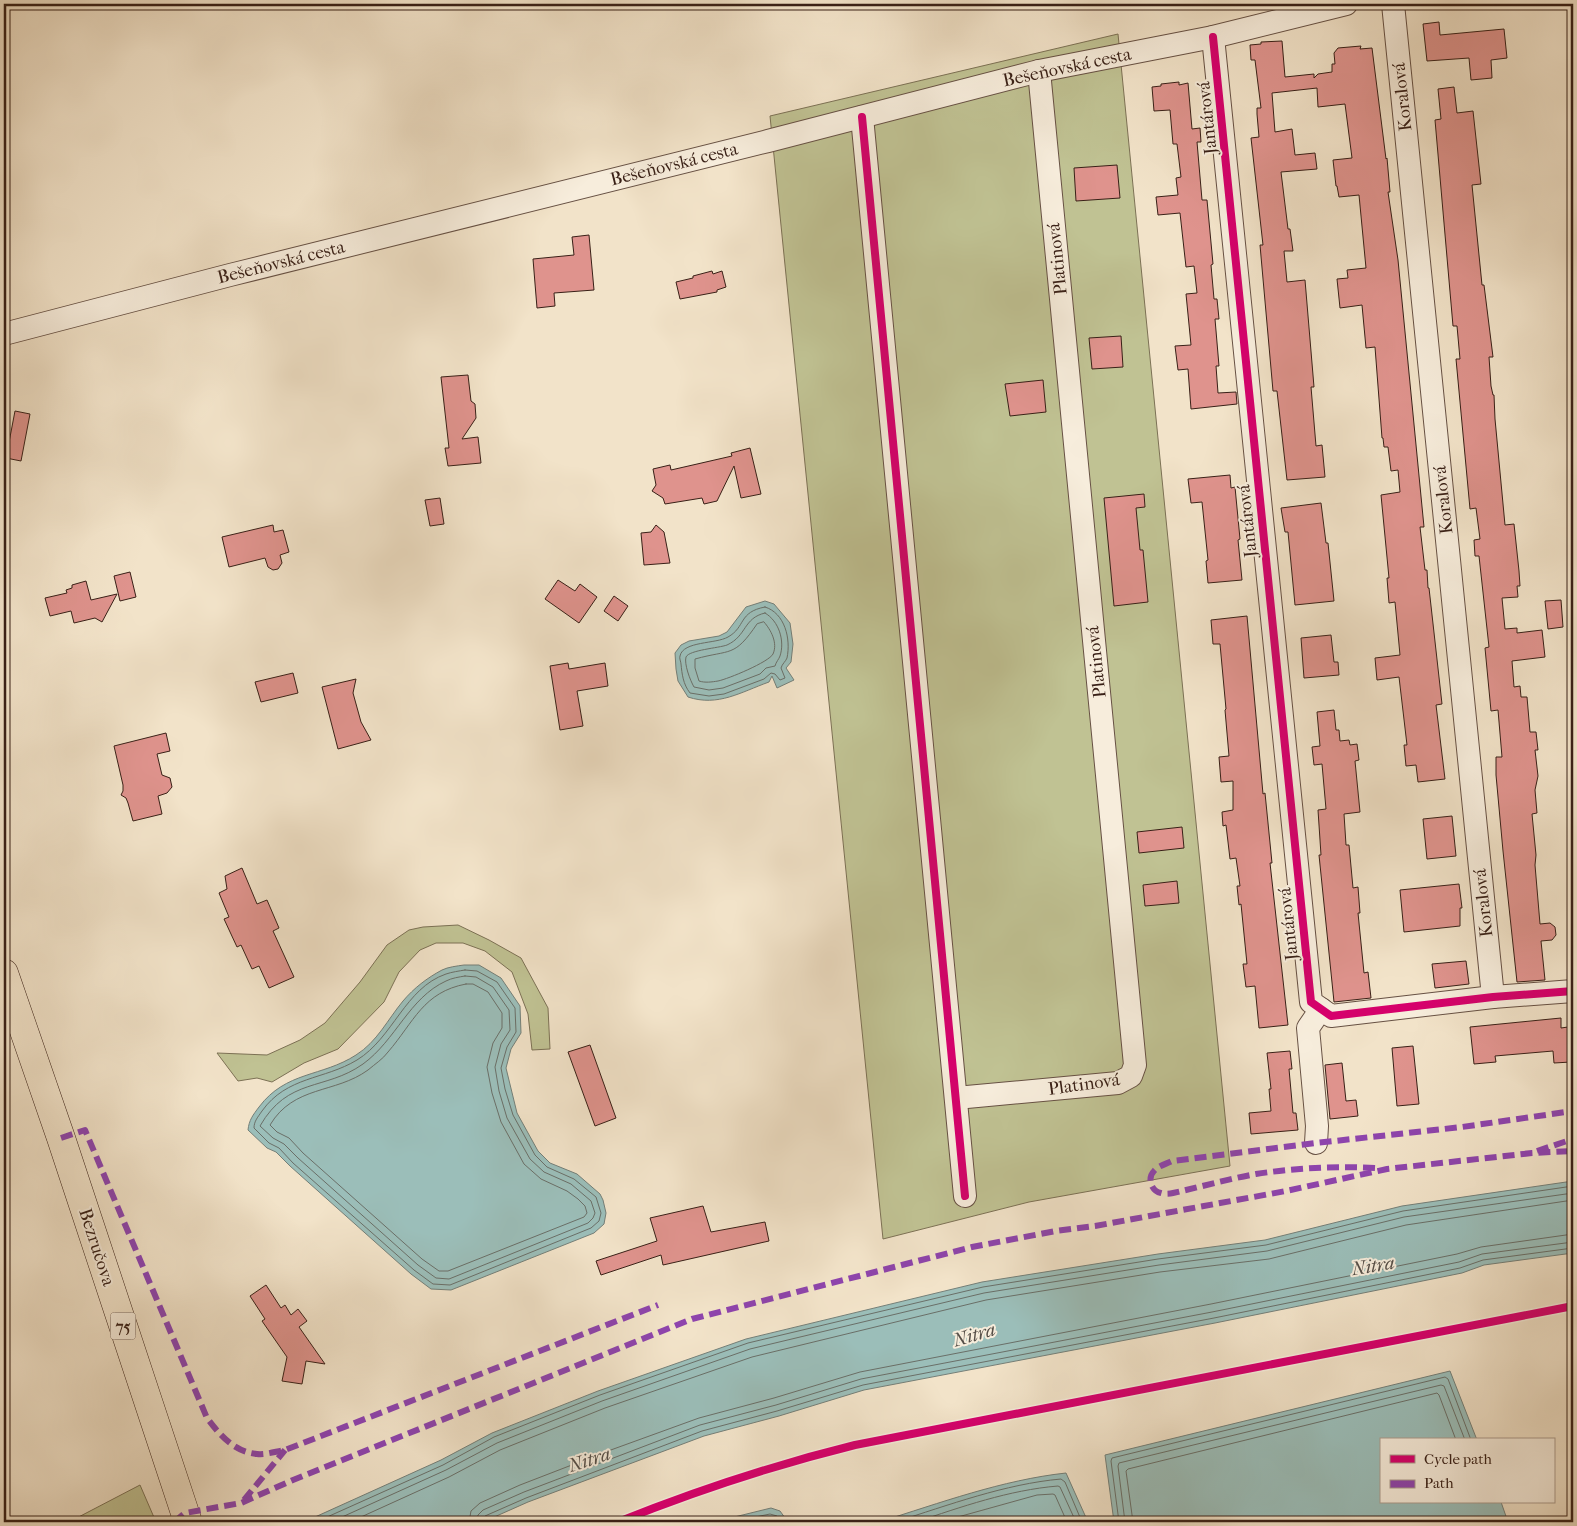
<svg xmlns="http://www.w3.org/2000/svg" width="1577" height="1526" viewBox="0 0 1577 1526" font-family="'IM FELL French Canon',serif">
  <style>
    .green { fill: #c0c293; stroke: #7c7155 }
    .water { fill: #9bbeb9; stroke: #747f78 }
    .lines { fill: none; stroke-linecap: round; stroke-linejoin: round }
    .shore { stroke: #6a6f68; stroke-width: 1 }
    .building { fill: #df938d; stroke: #392017 }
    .minor-casing { stroke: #675144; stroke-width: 24 }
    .major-casing { stroke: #392017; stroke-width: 29 }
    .minor { stroke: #f7eddc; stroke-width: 22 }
    .major { stroke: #f2e3c9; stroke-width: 28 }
    .quiet { stroke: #8e44ad; stroke-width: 6; stroke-dasharray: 12 6; stroke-linecap: butt }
    .cycleway-casing { stroke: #f7eddc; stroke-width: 11 }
    .cycleway { stroke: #d6006c; stroke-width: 8 }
    .labels { text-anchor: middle; stroke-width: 4; stroke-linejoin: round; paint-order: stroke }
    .shield { fill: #f7eddc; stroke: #725e52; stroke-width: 1 }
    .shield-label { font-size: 16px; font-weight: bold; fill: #392017 }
    .street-label { font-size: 18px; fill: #392017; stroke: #f7eddc }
    .water-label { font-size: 19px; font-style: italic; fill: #564f48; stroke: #f7eddc }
  </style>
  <rect width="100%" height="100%" fill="#f2e3c9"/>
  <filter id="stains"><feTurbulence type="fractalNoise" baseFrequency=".004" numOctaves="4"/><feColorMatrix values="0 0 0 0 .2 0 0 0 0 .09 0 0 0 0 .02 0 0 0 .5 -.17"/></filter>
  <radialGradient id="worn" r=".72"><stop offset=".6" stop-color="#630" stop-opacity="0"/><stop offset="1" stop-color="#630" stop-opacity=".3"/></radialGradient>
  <g class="green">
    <polygon points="1118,34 1230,1166 1029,1202 883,1239 770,116"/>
    <polygon points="458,925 489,940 521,958 548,1008 550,1049 532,1050 528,1014 512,972 485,951 463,943 436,943 420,950 399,972 384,1002 338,1049 304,1063 272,1082 257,1078 238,1081 217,1053 267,1055 300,1040 325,1023 360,982 387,945 409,930 423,927"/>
    <polygon points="140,1485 156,1522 69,1522"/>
  </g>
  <g class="water">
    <path d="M765,601L774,604L790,623L793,644L791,662L786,668L794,680L777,688L772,676L769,682C741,692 718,707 688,697L678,681L676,669L675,653L681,645L689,641L719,636L727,632L746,607Z"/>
    <path d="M464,965H479L501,978L520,1006L521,1033L511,1049L506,1068L517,1113L538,1151L550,1163L577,1174L600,1194L603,1200L606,1213L604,1224L594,1233L451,1290L431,1289L411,1274L290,1166L276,1152L267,1148L248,1130C249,1120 253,1115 259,1107C286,1071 322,1077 356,1055C377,1042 388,1019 403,1001C414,988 427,978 442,970C448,967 457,966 464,965Z"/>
    <polygon points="1573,1181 1573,1253 1484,1265 1462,1273 1215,1323 864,1390 779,1416 704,1436 528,1502 483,1522 304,1522 441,1460 492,1433 598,1391 746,1339 982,1282 1158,1254 1265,1240 1402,1206"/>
    <polygon points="1450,1371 1477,1440 1381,1440 1381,1502 1501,1502 1508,1522 1114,1522 1105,1455"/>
    <path d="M1066,1473L1088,1522H879C940,1503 1002,1480 1066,1473Z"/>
    <polygon points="771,1508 780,1511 788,1522 714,1522"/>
  </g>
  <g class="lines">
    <g class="shore">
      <path d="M765,607C785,613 791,639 787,658C786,661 782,664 781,668L785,678L780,680L775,674L771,673L764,679L724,694L709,696L690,693C683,684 682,674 681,664C681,662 679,658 680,656C683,641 716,644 728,637C746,627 738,612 765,607Z"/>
      <path d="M765,613C779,621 785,641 780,656C779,659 776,662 775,666L766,668L760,674L723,688L709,690L694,687C690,680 684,664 686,657C689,650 719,648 727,645C747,636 743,618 765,613Z"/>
      <path d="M764,622C771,630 778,643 773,654C769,662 728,679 718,681C712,682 705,683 699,681L695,668V659C731,649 734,658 757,624Z"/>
      <path d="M465,970L477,971L497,982L515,1008L516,1032L507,1047L501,1068L505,1089L513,1115L535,1155L547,1167L574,1179L596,1197L601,1213L599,1221L591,1228L450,1285L433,1284L414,1270L293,1163L279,1148L269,1143L254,1128C254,1121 258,1117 262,1111C287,1076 324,1080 357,1060C393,1038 405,988 446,974C452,972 459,971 465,970Z"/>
      <path d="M465,976L476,977L493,987L509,1010L510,1030L501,1044L495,1067L499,1091L507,1118L530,1159L544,1172L571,1184L591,1201L595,1213L593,1218L588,1223L449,1279L436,1278L418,1265L298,1158L284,1144L273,1138L260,1126C288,1077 325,1091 363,1064C396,1040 409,998 446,981C452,978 459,977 465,976Z"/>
      <path d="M466,984H473L488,992L502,1013V1028L493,1043L487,1067L492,1093L501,1122L524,1164L541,1179L567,1191L578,1199L585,1206L587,1213L584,1217L448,1271H439L422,1259L303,1153L289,1138L277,1132L270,1125C294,1085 335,1094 368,1070C375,1064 383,1059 388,1052C414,1022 423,992 466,984Z"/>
      <polyline points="316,1522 443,1465 494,1437 600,1395 748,1343 983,1287 1158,1259 1266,1245 1403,1211 1573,1186"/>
      <polyline points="331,1522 446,1470 497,1443 602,1401 750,1349 984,1293 1159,1265 1267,1251 1404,1217 1573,1193"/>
      <polyline points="350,1522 449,1477 500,1450 605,1408 752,1357 986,1300 1160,1272 1269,1259 1406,1225 1573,1200"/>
      <polyline points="469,1522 471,1511 480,1503 520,1485 608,1451 699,1418 774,1398 860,1372 1211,1304 1457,1254 1481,1247 1573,1234"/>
      <polyline points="476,1522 478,1515 483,1510 524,1492 700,1425 776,1405 861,1379 1212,1312 1459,1262 1482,1254 1573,1242"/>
      <polyline points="483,1522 485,1516 526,1498 702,1431 777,1411 863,1385 1214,1318 1460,1268 1483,1260 1573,1248"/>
      <polyline points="731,1522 770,1514 777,1516 782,1522"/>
      <path d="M895,1522C949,1505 1005,1484 1061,1479L1065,1482L1082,1522"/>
      <path d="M916,1522C961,1507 1009,1490 1058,1486L1060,1487L1076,1522"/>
      <polyline points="940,1522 1037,1495 1053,1494 1055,1495 1067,1522"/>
      <polyline points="1119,1522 1111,1461 1112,1458 1445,1377 1448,1379 1471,1440"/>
      <polyline points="1125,1522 1118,1466 1119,1463 1441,1385 1444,1386 1465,1440"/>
      <polyline points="1133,1522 1126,1471 1128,1469 1437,1393 1439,1395 1456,1440"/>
    </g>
  </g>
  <g class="building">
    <polygon points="1439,22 1440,35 1504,29 1507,58 1491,60 1492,78 1471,80 1469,58 1427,61 1423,24"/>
    <polygon points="1282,41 1285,77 1314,74 1314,78 1318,74 1332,72 1332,64 1335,64 1334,53 1338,48 1361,46 1360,49 1372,48 1386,159 1387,158 1390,192 1388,192 1398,260 1424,527 1420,527 1425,570 1427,570 1428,588 1429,588 1442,704 1436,705 1445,779 1418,782 1416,765 1406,766 1404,745 1407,745 1399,677 1377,680 1375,658 1400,655 1395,602 1389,603 1387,578 1389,578 1381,495 1400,492 1398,470 1391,471 1388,447 1384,447 1383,438 1382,438 1375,347 1366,348 1362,305 1340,308 1337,279 1348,278 1347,270 1366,268 1359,195 1339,197 1337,186 1336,186 1333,160 1352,158 1345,104 1318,107 1317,88 1272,93 1275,132 1292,129 1295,155 1315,153 1317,169 1281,172 1288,229 1290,229 1293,251 1284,251 1287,282 1305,280 1314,387 1311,387 1316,446 1322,445 1325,477 1287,480 1277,391 1273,391 1260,245 1263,245 1251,138 1259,137 1257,114 1257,108 1261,108 1255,60 1251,60 1250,45 1261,44 1261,42"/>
    <polygon points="1179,82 1179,85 1188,83 1192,129 1200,128 1201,142 1197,142 1202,200 1207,200 1213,264 1211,265 1214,299 1217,299 1219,319 1215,319 1219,366 1216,366 1218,393 1236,392 1237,404 1191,409 1188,369 1178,370 1175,346 1191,345 1186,294 1197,293 1194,266 1186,267 1180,213 1158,215 1156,197 1178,195 1176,178 1181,177 1177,144 1173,144 1170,110 1154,111 1152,87 1161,86 1161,84"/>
    <polygon points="1454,87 1457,113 1473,111 1481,184 1472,185 1482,285 1484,285 1493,357 1489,357 1491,386 1493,395 1494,395 1495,419 1505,525 1514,524 1519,571 1520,586 1517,586 1518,597 1502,598 1505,629 1517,628 1517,633 1542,630 1545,657 1512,661 1514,687 1520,686 1521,697 1527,697 1530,732 1536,732 1538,750 1535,750 1538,776 1535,790 1537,813 1532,814 1536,855 1535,865 1540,924 1550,923 1555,927 1556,935 1552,940 1541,941 1545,980 1517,982 1503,851 1496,775 1496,757 1502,757 1498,710 1491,711 1485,648 1489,647 1479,556 1475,556 1474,540 1480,539 1476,508 1470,509 1456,359 1460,359 1457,326 1453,326 1435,120 1441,119 1438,89"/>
    <polygon points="1117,165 1120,198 1076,201 1074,168"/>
    <polygon points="589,235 594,290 554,293 555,306 537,308 533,259 574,255 572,237"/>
    <polygon points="712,271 713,274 722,271 726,287 717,290 717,292 680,299 676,282 693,278 693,276"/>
    <polygon points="1121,336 1123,367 1092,369 1089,338"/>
    <polygon points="468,375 471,401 475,404 476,418 462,439 478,437 481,463 448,466 445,448 449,448 441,377"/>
    <polygon points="1043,380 1046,412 1010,416 1005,384"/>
    <polygon points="15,411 30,414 21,461 6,458"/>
    <polygon points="750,448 761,494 741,498 734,466 717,501 704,504 702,498 665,504 663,498 652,491 656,485 653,469 670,465 671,470 732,456 731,453"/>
    <polygon points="1230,475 1231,488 1235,487 1240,539 1238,540 1242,580 1208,583 1206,561 1208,560 1202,502 1191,503 1188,479"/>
    <polygon points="1144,494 1145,507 1136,508 1140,550 1143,550 1148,602 1114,606 1104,498"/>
    <polygon points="440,498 444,524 430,526 425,500"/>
    <polygon points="1321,503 1326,543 1328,543 1334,601 1295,605 1288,532 1285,532 1281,508"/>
    <polygon points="273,525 274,532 283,530 289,552 280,555 282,563 278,569 273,570 268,567 265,558 229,567 222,537"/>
    <polygon points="656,525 664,532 670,563 644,565 641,533 651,532"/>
    <polygon points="130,572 136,597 120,601 114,576"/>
    <polygon points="558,580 575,591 580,584 597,597 579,623 545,599"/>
    <polygon points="86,581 91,600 117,594 102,622 95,618 74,623 71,611 50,616 45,598 67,593 66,590 72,588 72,585"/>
    <polygon points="614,596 628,606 618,621 604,611"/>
    <polygon points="1561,600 1563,627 1548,629 1545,601"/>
    <polygon points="1247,616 1263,794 1265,793 1272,863 1270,863 1288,1025 1259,1028 1255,986 1246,987 1243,964 1247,964 1241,904 1239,905 1237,886 1240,886 1236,858 1230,859 1226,825 1223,826 1222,812 1233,810 1233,781 1221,782 1219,757 1229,756 1225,710 1226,709 1220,644 1213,644 1211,620"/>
    <polygon points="1331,635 1334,662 1338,662 1339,675 1304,678 1301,638"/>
    <polygon points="568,663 569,669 605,663 608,686 577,691 583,726 560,730 550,666"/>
    <polygon points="293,673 298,693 261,702 255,682"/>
    <polygon points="356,679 353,693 361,722 371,740 338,749 322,687"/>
    <polygon points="1334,710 1336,730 1339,730 1340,741 1349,740 1350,745 1357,744 1359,760 1355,761 1360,812 1344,814 1346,845 1349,845 1353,888 1358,887 1360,913 1358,913 1364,973 1368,972 1371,998 1334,1002 1319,855 1321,855 1318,810 1326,809 1322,764 1314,765 1312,747 1320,746 1317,712"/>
    <polygon points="166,733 170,751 157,754 162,775 170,778 172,787 167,793 158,796 162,814 133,821 128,803 126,798 121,795 123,791 123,785 114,746"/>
    <polygon points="1452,816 1456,856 1427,859 1423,819"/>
    <polygon points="1182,827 1184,848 1139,853 1137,832"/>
    <polygon points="242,868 257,904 267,900 279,928 273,931 294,977 269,988 259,966 252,969 241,945 237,947 224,919 229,917 219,893 227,889 225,876"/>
    <polygon points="1177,881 1179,903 1145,906 1143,885"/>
    <polygon points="1459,884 1462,908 1460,908 1460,926 1404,932 1400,890"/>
    <polygon points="1466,961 1469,984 1435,988 1432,964"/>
    <polygon points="1561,1018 1561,1028 1568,1027 1568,1031 1573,1030 1573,1047 1570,1047 1571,1062 1554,1063 1553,1051 1495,1056 1496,1062 1474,1064 1470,1027"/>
    <polygon points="590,1045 616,1118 595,1126 568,1052"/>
    <polygon points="1413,1046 1419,1104 1397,1106 1392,1048"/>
    <polygon points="1290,1051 1292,1069 1289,1069 1293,1113 1296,1113 1298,1130 1251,1134 1249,1113 1271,1111 1269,1089 1271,1089 1267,1053"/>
    <polygon points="1342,1063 1346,1101 1356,1100 1358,1116 1330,1119 1325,1065"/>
    <polygon points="703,1206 711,1232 765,1222 769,1241 663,1265 661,1255 601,1275 596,1261 657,1241 650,1218"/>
    <polygon points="266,1285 281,1308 285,1305 291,1315 298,1309 307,1321 299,1327 325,1364 306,1361 302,1384 282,1381 287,1357 262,1321 265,1319 250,1296"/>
  </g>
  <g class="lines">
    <defs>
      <g id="minor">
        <polyline points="1393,4 1493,997"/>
        <polyline points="1213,37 1311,1002 1331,1016 1493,997 1573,991"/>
        <polyline points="862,117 965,1196"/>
        <polyline points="4,334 230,275 768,141 1039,71 1213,37 1346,4"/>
        <polyline points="956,1098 1118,1083 1131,1076 1135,1065 1039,71"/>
        <polyline points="1316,1143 1317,1126 1308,1028 1321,1009"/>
      </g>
      <polyline id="major" points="4,973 61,1138 188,1522"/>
    </defs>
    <use href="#minor" class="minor-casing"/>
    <use href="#major" class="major-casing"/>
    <use href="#minor" class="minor"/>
    <use href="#major" class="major"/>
    <g class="quiet">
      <path d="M61,1138L85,1130L207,1418C220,1435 234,1452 257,1454C266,1455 277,1451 285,1450L658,1305"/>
      <polyline points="1537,1151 1573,1139"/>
      <path d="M1375,1168C1335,1166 1295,1168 1256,1174C1228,1179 1200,1187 1173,1193C1169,1194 1164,1194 1161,1193C1151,1191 1147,1178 1154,1171C1158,1166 1166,1164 1172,1161L1316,1143L1462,1127L1573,1111"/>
      <polyline points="244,1500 285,1450"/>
      <polyline points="174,1522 185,1513 241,1503 293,1480 692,1319 972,1247 1056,1231 1095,1226 1286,1191 1387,1169 1532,1153 1573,1151"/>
    </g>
    <defs>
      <g id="cycleway">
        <polyline points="1213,37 1311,1002 1331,1016 1493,997 1573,991"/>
        <polyline points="862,117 965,1196"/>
        <path d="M618,1522C695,1491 774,1465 855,1445L1573,1306"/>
      </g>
    </defs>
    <use href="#cycleway" class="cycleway-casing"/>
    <use href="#cycleway" class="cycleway"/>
  </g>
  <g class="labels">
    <rect class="shield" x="110.5" y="1312.5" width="25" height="27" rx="4"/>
    <g class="shield-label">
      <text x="123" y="1332">75</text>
    </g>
    <g class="street-label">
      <text transform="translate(1067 67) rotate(-12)" y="6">Bešeňovská cesta</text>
      <text transform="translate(1402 97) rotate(-96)" y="6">Koralová</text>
      <text transform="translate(1207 118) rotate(-96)" y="6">Jantárová</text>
      <text transform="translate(674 164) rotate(-14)" y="6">Bešeňovská cesta</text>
      <text transform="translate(1057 259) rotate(-96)" y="6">Platinová</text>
      <text transform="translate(281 262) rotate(-14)" y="6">Bešeňovská cesta</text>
      <text transform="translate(1443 500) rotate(-96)" y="6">Koralová</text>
      <text transform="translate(1247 521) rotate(-96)" y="6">Jantárová</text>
      <text transform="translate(1096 662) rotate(-96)" y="6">Platinová</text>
      <text transform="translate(1483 903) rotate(-96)" y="6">Koralová</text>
      <text transform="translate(1288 924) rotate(-96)" y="6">Jantárová</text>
      <text transform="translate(1084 1084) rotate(-8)" y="6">Platinová</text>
      <text transform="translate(97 1247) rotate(72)" y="6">Bezručova</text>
    </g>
    <g class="water-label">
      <text transform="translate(1373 1265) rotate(-9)" y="7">Nitra</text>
      <text transform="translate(974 1334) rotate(-16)" y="7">Nitra</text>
      <text transform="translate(589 1459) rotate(-18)" y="7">Nitra</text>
    </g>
  </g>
  <rect width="1577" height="1526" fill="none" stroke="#f2e3c9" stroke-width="20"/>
  <rect x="5" y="5" width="1567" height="1516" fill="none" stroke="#392017" stroke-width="2.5"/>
  <rect x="10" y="10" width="1557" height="1506" fill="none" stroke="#392017"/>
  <rect x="1380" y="1438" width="175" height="65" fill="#f7eddc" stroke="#ab9b8d"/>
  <rect x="1390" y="1455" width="25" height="8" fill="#d6006c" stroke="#ab9b8d"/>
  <text x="1424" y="1464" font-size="15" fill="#392017">Cycle path</text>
  <rect x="1390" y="1480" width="25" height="8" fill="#8e44ad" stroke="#ab9b8d"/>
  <text x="1424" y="1488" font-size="15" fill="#392017">Path</text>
  <rect width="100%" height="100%" filter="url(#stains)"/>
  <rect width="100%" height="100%" fill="url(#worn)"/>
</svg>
